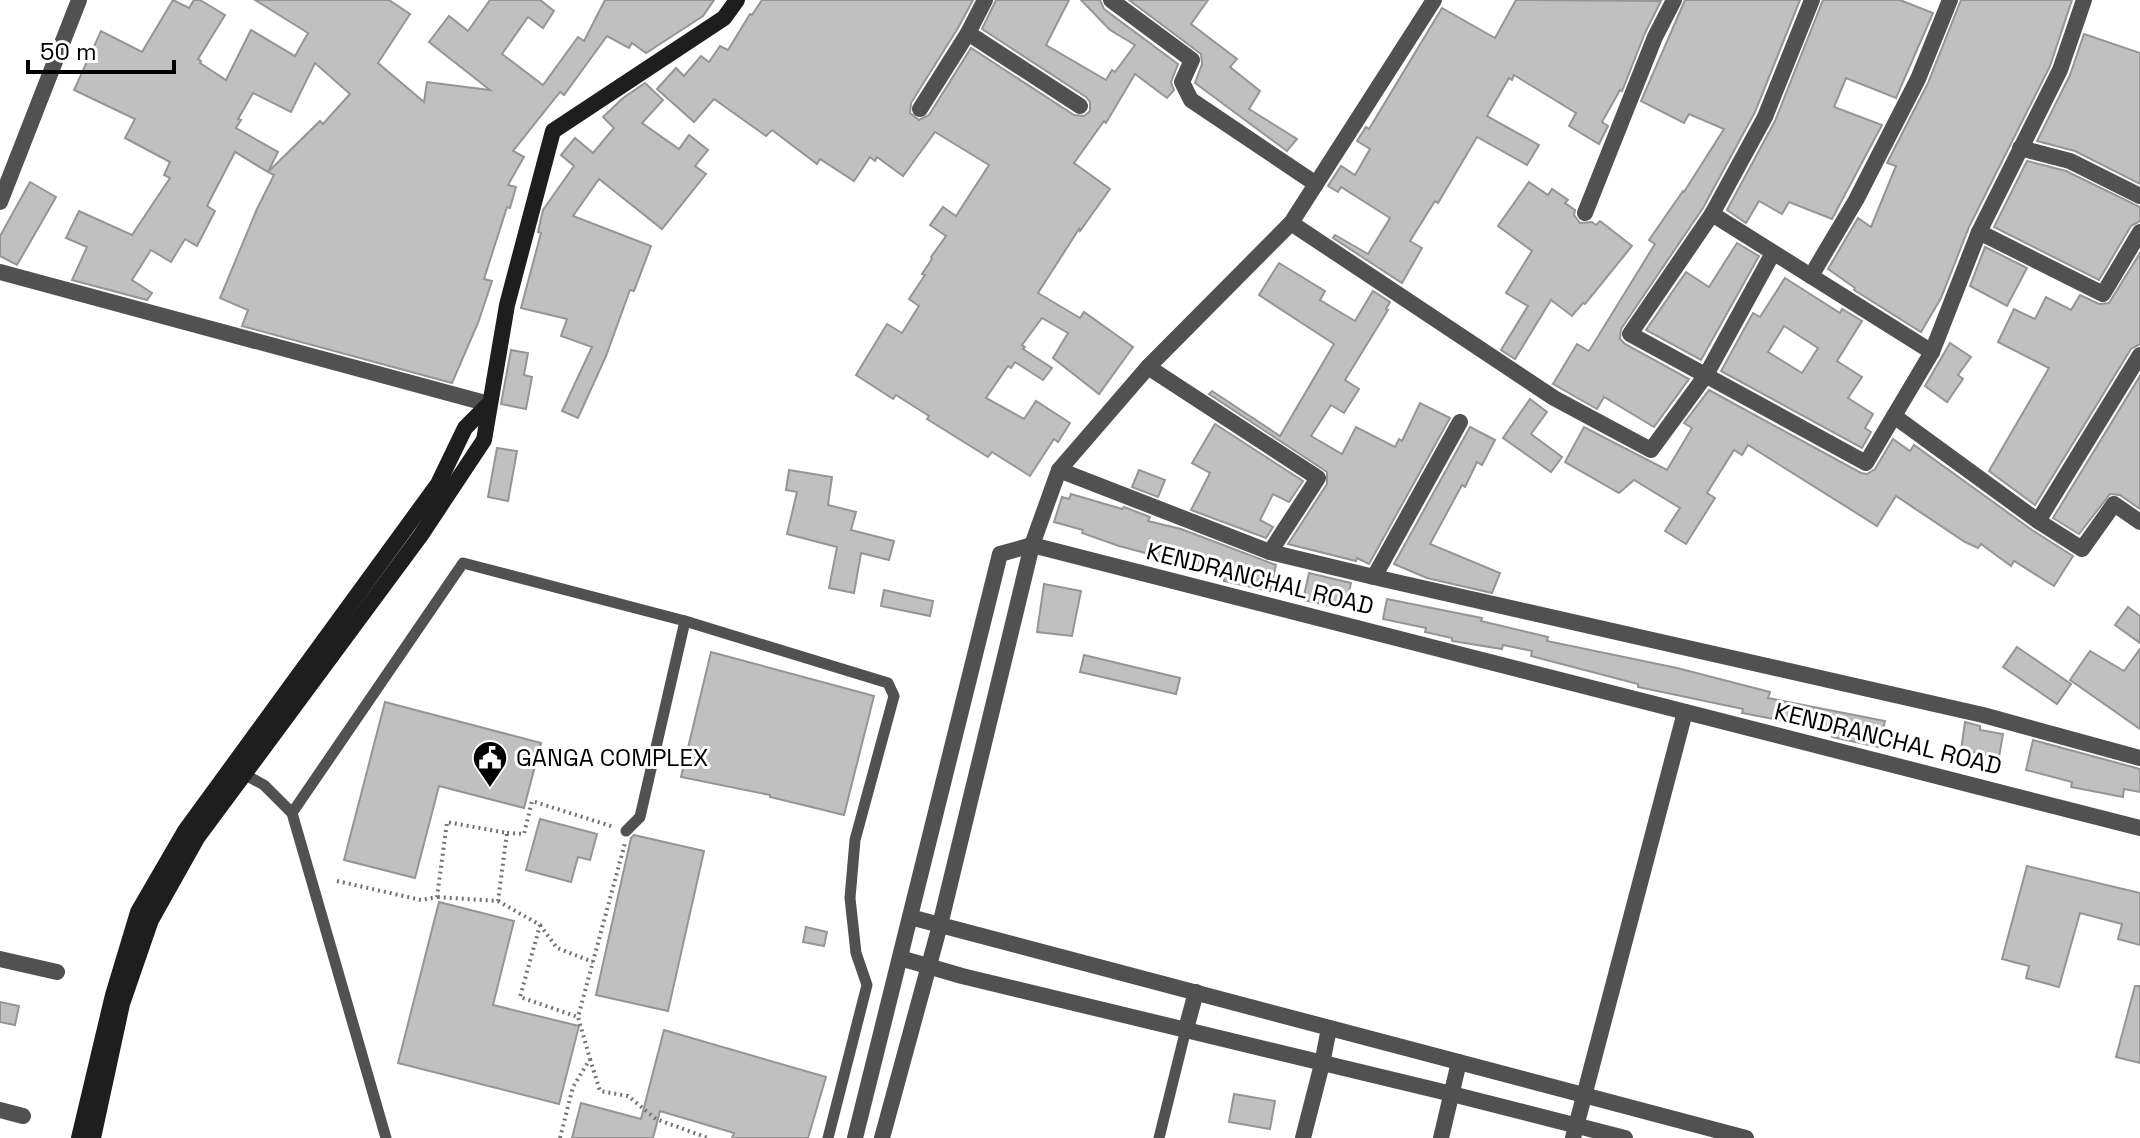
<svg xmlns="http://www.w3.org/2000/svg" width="2140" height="1138" viewBox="0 0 2140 1138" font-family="'Space Grotesk',sans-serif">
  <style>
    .building { fill: #c0c0c0; stroke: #959595; stroke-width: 2; fill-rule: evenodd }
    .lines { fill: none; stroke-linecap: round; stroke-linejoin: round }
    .path { stroke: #737373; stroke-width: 4; stroke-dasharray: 2 4; stroke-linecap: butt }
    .service { stroke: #515151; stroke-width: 11 }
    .minor { stroke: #515151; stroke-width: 16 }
    .secondary { stroke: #1e1e1e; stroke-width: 16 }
    .labels { text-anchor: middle; stroke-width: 6; stroke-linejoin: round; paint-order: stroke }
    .street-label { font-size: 24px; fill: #000; stroke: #fff }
    .poi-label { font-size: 24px; fill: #000; stroke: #fff; text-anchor: start }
  </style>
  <rect width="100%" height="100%" fill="#fff"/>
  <g class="building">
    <polygon points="173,0 189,8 194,0 200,0 225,15 198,59 201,61 200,63 226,80 251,30 295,56 308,33 255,0 389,0 410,14 378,63 424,102 427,82 490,90 429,42 449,16 468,31 490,0 540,0 554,11 543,28 528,17 502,54 543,85 578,37 584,41 605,0 714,0 703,16 646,53 632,43 629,48 607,36 564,95 560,92 513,151 524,157 508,185 516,187 510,208 507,207 484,279 492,281 478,323 452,383 242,326 248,310 220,298 257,209 274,175 268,172 320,121 323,124 350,94 315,63 291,112 253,93 238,119 241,120 236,128 278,152 268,172 235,152 207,206 215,211 197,246 185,239 171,262 151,250 132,280 152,293 147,300 72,280 87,247 66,238 79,211 132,235 170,178 164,175 170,162 125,138 135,119 74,90 101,31 142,52"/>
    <polygon points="762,0 973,0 958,28 911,103 910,113 919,120 929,115 971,48 1074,115 1084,116 1090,111 1090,102 1086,97 982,29 996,0 1069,0 1046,45 1106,80 1112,70 1115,72 1135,45 1110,30 1081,0 1100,0 1104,9 1178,64 1171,82 1174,90 1167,98 1135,74 1106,123 1104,121 1074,163 1110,189 1080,231 1079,229 1038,293 1080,318 1084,312 1133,347 1099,394 1053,358 1068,333 1042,318 1022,345 1025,347 1023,349 1052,368 1043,380 1015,362 1011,368 1008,366 986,398 1024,419 1036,401 1070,423 1058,442 1054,439 1030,476 992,452 988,457 927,419 929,416 896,395 893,399 856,375 887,324 902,333 919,306 909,299 925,275 922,274 932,259 931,257 946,236 930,225 943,207 956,216 989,165 935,132 903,176 877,157 875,161 870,157 854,181 820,159 817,164 772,130 766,136 714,99 694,122 657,89 676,68 684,76 701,56 709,62 720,46 728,50 750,14 752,15"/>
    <polygon points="1129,0 1208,0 1191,24 1237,59 1230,67 1260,91 1249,109 1297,139 1287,151 1195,83 1202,64 1201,54"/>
    <polygon points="1516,0 1661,1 1645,33 1622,91 1620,90 1602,122 1608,126 1599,144 1569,126 1576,113 1514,75 1512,80 1509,78 1487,116 1539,145 1527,165 1477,137 1438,203 1435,201 1410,241 1422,248 1402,283 1333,238 1335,235 1368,254 1390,218 1341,187 1338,192 1328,186 1341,166 1355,175 1370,149 1357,141 1366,127 1369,129 1442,8 1495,38"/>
    <polygon points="1685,0 1800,0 1755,112 1703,208 1621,329 1620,339 1625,344 1689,379 1654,427 1604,397 1597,409 1553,384 1577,344 1589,351 1655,244 1649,240 1683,191 1684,192 1724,129 1689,114 1684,123 1641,101"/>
    <polygon points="1823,0 1900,0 1933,13 1896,98 1846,78 1834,107 1882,125 1832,219 1789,202 1782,214 1759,201 1746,223 1727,210 1775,121"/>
    <polygon points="1961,0 2072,0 2050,66 1969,227 1941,298 1921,332 1854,290 1855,288 1828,269 1858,218 1871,227 1896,166 1887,163 1928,83"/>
    <polygon points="2084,34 2140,53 2140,184 2075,151 2037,141 2070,75"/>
    <polygon points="645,83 663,100 642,123 679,149 689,135 708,150 695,166 706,174 662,229 599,179 573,216 651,246 634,291 630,290 606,356 578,418 562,411 592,347 561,336 567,319 521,308 541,233 538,232 543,210 574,166 561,155 575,138 593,153 614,128 603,117 623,98"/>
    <polygon points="2027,161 2066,171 2140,207 2140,221 2131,226 2099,280 1994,227"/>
    <polygon points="30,182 56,197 17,265 0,256 0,236"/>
    <polygon points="1529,182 1548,195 1552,189 1568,200 1565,203 1575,210 1574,215 1580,223 1592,222 1596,225 1600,221 1632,246 1585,304 1583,303 1572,316 1551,300 1515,359 1501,350 1528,306 1506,293 1532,251 1498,226"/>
    <polygon points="1737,243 1759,256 1701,360 1646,330 1686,272 1709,287"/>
    <polygon points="1985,247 2027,268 2007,306 1970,286"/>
    <polygon points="2140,253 2140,344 2131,349 2035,505 1989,471 2049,368 1998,342 2014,309 2035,319 2046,297 2071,310 2080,295 2099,304 2109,303"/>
    <polygon points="1279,263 1325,291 1320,300 1355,321 1373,291 1390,302 1386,309 1388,310 1345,380 1359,389 1344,413 1331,405 1311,436 1342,454 1356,427 1395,447 1399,439 1402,441 1420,403 1450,418 1369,564 1357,558 1356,561 1288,544 1327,484 1327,472 1209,394 1212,391 1280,436 1334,344 1259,295"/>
    <path d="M1785,278L1840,313L1842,309L1862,321L1837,361L1862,377L1848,398L1873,414L1865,428L1871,432L1862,448L1721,371L1753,313L1760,317ZM1784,326L1818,348L1802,373L1768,352Z"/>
    <polygon points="1950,343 1971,357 1958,375 1963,379 1947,402 1925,386"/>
    <polygon points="511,350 528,353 524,375 532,377 526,409 501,404"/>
    <polygon points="2140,376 2140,509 2120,495 2110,494 2079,534 2053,518"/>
    <polygon points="1709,390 1861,473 1867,474 1875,469 1893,439 1910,451 1914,445 2032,530 2073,556 2054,586 2014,561 2011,566 1981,544 1978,548 1965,542 1896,496 1877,526 1748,445 1742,455 1734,450 1707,493 1715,498 1686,544 1665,531 1680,508 1634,480 1619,493 1565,462 1584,427 1667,470 1692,428 1684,423"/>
    <polygon points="1530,399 1547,412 1531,434 1562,457 1551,472 1503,438"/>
    <polygon points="1215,424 1303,481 1289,502 1273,494 1260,520 1273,527 1266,538 1191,510 1210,473 1192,463"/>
    <polygon points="1470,427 1495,440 1482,465 1477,462 1465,487 1462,485 1430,544 1500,573 1492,593 1427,578 1394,564"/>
    <polygon points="497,448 517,451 508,501 488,497"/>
    <polygon points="789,470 832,477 828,505 856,512 851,530 894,541 889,560 861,553 854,593 829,588 837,547 787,534 797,492 786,490"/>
    <polygon points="1139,470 1165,480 1158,497 1132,487"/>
    <polygon points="1071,494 1122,509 1124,507 1150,517 1148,521 1181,529 1276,565 1270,591 1224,581 1225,574 1119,546 1082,533 1083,530 1054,522 1062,497 1069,499"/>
    <polygon points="1309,573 1351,583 1345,609 1303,600"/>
    <polygon points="1044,584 1081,591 1072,636 1037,632"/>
    <polygon points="884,590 933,601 930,616 881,606"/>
    <polygon points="1387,599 1482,618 1481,621 1548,637 1547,641 1677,668 1770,692 1768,698 1885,721 1879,747 1832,737 1832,733 1799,724 1742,713 1743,709 1638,687 1638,684 1531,656 1532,651 1503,645 1502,649 1452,641 1452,638 1425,632 1426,628 1383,619"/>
    <polygon points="2128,607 2140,616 2140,643 2115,625"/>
    <polygon points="2017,647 2071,684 2057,704 2003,667"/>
    <polygon points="2140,649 2140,729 2070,680 2090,651 2124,671"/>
    <polygon points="711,652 874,696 844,815 770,797 770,795 681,777"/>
    <polygon points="1084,655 1180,678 1176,694 1080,672"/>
    <polygon points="385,702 541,743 524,808 439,786 415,878 344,860"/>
    <polygon points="1965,722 1980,726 1980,730 2003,734 1999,757 1961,750"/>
    <polygon points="2033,740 2140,769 2140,792 2124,789 2123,797 2071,787 2072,782 2026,770"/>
    <polygon points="540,819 597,834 590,860 578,857 571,882 526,870"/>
    <polygon points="634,835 704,851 668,1011 596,995 631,838"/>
    <polygon points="2027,866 2140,893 2140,945 2118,939 2122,924 2080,913 2059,987 2026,978 2029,966 2002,959"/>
    <polygon points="439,902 514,921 493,1005 579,1026 559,1104 398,1063"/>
    <polygon points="806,927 827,932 824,946 803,942"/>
    <polygon points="2135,986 2140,986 2140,1063 2116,1057"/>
    <polygon points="0,1002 19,1006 15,1025 0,1022"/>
    <polygon points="664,1030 826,1077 808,1138 732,1138 734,1133 660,1111 653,1138 572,1138 581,1103 641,1119"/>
    <polygon points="1234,1094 1275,1101 1270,1129 1229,1122"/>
  </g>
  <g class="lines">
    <g class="path">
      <polyline points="507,833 524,834 532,801 614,827"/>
      <polyline points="337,881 421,900 437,897 447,822 507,833 498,901 437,897"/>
      <polyline points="498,901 540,925 520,997 578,1017"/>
      <polyline points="540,925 557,948 593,962"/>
      <polyline points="590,1059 600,1091 628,1096 656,1119 708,1138"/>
      <polyline points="560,1138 573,1087 590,1059 578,1017 625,843"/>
    </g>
    <g class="service">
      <polyline points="685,621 888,683 894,696 855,840 850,898 856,953 867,985 828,1138"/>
      <polyline points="238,771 264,785 292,813 386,1138"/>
      <polyline points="292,813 463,563 685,621 640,817 626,831"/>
      <polyline points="1159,1138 1186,1029"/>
    </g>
    <g class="minor">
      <polyline points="1111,0 1192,60 1182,82 1191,100 1316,184"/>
      <polyline points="1434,0 1291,223 1148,367 1059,470 1032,545 2140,828"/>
      <polyline points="1812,0 1765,117 1712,214 1630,334 1866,463 1932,352 1979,232 2060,70 2084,0"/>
      <polyline points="968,33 1080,106"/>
      <polyline points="920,109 968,33 985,0"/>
      <polyline points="2020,148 2070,161 2140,196"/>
      <polyline points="0,202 79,0"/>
      <polyline points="1585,213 1655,37 1674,0"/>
      <polyline points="1712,214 1932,352"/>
      <polyline points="1291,223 1554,398 1651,450 1706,375 1773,253"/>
      <polyline points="1979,232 2103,294 2140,232"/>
      <polyline points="0,272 489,404"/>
      <polyline points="1811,276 1856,200 1918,79 1950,0"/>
      <polyline points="1148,367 1318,478 1270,552"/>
      <polyline points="1894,416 2038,521 2140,355"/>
      <polyline points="1059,470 1270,552 1374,577 1460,422"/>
      <polyline points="2038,521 2082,549 2114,504 2140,522"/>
      <polyline points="1374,577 1983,715 2140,758"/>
      <polyline points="910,917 1746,1138"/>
      <polyline points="900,958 962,976 1452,1094 1625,1138"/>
      <polyline points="0,959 57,972"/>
      <polyline points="1186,1029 1196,992"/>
      <polyline points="0,1110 23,1116"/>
      <polyline points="855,1138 1000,554 1032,545 940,925 882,1138"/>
      <polyline points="1303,1138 1322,1064 1329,1028"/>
      <polyline points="1441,1138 1459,1062"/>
      <polyline points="1573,1138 1685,712"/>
    </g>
    <g class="secondary">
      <polyline points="79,1138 113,995 138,912 185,831 438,484 465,428 489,404"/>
      <polyline points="93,1138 122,1004 151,920 197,838 421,535 484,440 507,305 553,131 724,18 737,0"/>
    </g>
  </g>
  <defs>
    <symbol id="civic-pin" viewBox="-11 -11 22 30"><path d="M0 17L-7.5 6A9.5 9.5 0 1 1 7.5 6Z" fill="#000" stroke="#fff"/><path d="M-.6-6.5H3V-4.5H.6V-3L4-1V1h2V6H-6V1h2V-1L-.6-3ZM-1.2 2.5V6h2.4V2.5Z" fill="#fff"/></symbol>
  </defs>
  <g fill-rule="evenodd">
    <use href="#civic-pin" x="470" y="738" width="40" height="54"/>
  </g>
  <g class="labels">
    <g class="street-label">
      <text transform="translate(1260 579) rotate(14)" y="8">KENDRANCHAL ROAD</text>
      <text transform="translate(1888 739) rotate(14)" y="8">KENDRANCHAL ROAD</text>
    </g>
    <g class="poi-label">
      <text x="516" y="766">GANGA COMPLEX</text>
    </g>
  </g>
  <path d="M28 60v12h146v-12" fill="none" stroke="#000000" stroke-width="4"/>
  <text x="40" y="60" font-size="24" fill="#000000" stroke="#ffffff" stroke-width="6" paint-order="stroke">50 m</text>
</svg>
